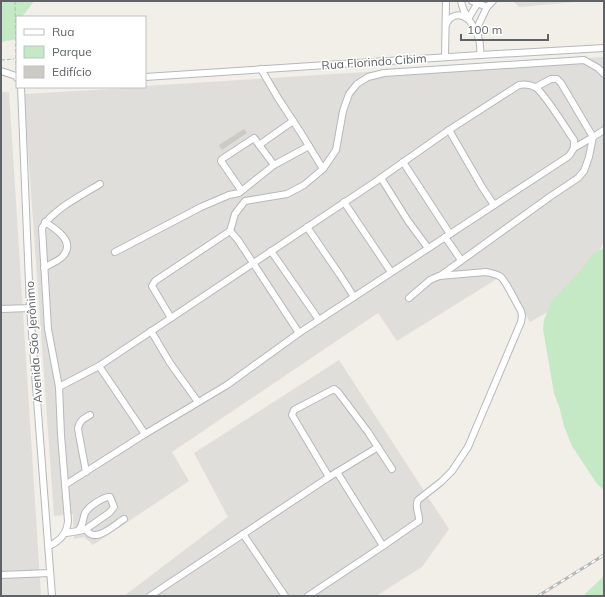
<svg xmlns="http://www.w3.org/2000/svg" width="605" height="597" viewBox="0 0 605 597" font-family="Mulish,sans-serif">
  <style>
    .industrial { fill: #e0deda }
    .green { fill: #c5e8c5 }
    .building { fill: #cccac5 }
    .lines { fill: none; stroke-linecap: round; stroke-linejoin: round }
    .minor-casing { stroke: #b5b8bc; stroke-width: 8 }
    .path { stroke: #9cc7a9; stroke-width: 1; stroke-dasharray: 4 2; stroke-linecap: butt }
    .minor { stroke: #fff; stroke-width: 6 }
    .rail-casing { stroke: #b6b7b8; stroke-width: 3 }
    .rail { stroke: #fff; stroke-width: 1.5; stroke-dasharray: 4.5; stroke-linecap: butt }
    .labels { text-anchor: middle; stroke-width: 3; stroke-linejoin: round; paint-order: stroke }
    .street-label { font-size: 12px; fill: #5f6368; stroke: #fff }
  </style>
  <rect width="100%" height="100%" fill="#f1efe8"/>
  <g class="industrial">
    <polygon points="513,1 587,1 519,7"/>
    <polygon points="604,57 604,241 581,293 530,322 503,275 397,341 378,313 172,452 189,481 93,545 84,537 74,539 73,514 54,516 24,94 145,87 145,86"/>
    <polygon points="1,92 9,92 41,596 1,596"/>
    <polygon points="339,360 449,529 422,567 376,596 124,596 228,517 194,453"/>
  </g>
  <g class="green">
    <polygon points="1,1 34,1 22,17 17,17 17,39 1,42"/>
    <polygon points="604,248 604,490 597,484 572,446 564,426 560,409 554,393 543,329 544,320 551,302 581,270 593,254"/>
    <polygon points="604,576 604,596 584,596 586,593"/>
  </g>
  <polygon class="building" points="244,129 247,133 222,150 219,145"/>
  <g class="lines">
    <defs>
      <g id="minor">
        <path d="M461,1C464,22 483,28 480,55"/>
        <polyline points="472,1 487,7 493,1"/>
        <path d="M446,25C450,14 460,13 468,19L479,1"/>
        <polyline points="476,30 487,7"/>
        <polyline points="445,57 446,1"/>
        <polyline points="261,69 278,98 301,133 323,169"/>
        <polyline points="1,71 16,76 17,78"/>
        <polyline points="145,77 480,55 604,48"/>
        <polyline points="21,87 30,308 52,596"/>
        <polyline points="536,87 551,79 557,79 561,83 593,137 574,148"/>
        <polyline points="449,130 482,187 494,205"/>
        <polyline points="259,145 293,121"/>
        <polyline points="403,162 450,234"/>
        <polyline points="381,178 408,221 428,248"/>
        <polyline points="241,190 221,161 222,159 254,138 274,165"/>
        <polyline points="344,202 391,272"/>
        <polyline points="307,227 340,275 354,297"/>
        <polyline points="230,231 235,214 245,201 287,194 304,185 323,169 336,150 343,111 349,94 357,84 368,77 384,73 584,60 598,68 604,74"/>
        <polyline points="445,237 461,260"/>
        <polyline points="271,251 319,320"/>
        <polyline points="115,252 201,207 229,195 239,193 274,165 309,146"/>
        <path d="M44,268C50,264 59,261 63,256C76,242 56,229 45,222"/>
        <polyline points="440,276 551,196 578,178 584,171 589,157 593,137 604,130"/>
        <polyline points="1,309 30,308"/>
        <polyline points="171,318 152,286 155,281 230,231 238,240 299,333"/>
        <polyline points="151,331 170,363 198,402"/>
        <polyline points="99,366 145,434"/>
        <path d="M59,387L99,366L375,182L449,130L519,85C525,84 529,84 535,87C544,92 566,129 574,140V148L569,156L299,333L227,385L145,434L65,485"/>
        <path d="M86,472L78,429C79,421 83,419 90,415"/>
        <polyline points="337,472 383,546"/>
        <polyline points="329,477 292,415 294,410 334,389 338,392 368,432 392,469"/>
        <path d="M86,529C94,545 114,525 124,519"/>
        <path d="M66,533C73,532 79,531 86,529L109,513L114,507L110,497C104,496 88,507 85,513C82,521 84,524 78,531"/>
        <polyline points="243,534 285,596"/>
        <path d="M49,546C60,541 67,534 68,521L61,435L59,387L48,329L42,228C52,210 82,195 100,184"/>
        <polyline points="1,575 50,573"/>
        <polyline points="150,596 329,477 378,447"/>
        <path d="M308,596L383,546L419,521C420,514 414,507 418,500L441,482L452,471L468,447L521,322L522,316L521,311C516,303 507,283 501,277C497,274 491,273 486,272L439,276L430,280L409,298"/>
      </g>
    </defs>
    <use href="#minor" class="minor-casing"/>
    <g class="path">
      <polyline points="15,1 16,70"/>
      <polyline points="1,60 14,59"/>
    </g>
    <use href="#minor" class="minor"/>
    <defs>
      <polyline id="rail" points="538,596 604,555"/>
    </defs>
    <use href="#rail" class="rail-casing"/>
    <use href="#rail" class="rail"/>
  </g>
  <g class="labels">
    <g class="street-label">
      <text transform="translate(374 62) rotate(-4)" y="4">Rua Florindo Cibim</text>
      <text transform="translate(34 342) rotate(-94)" y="4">Avenida São Jerônimo</text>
    </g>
  </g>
  <rect width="605" height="597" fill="none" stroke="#5f6368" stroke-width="4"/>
  <rect x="16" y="16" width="130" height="72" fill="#ffffff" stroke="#bfc1c3"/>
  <rect x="24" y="29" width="20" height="6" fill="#ffffff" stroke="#bfc1c3"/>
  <text x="52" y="36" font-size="12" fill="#5f6368">Rua</text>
  <rect x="24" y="46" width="20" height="12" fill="#c5e8c5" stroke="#bfc1c3"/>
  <text x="52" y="56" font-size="12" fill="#5f6368">Parque</text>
  <rect x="24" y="66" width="20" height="12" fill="#cccac5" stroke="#bfc1c3"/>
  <text x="52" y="76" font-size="12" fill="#5f6368">Edifício</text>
  <path d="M461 34v6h87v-6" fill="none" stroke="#5f6368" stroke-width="2"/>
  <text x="467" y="34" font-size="12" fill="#5f6368" stroke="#ffffff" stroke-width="3" paint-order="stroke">100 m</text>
</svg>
